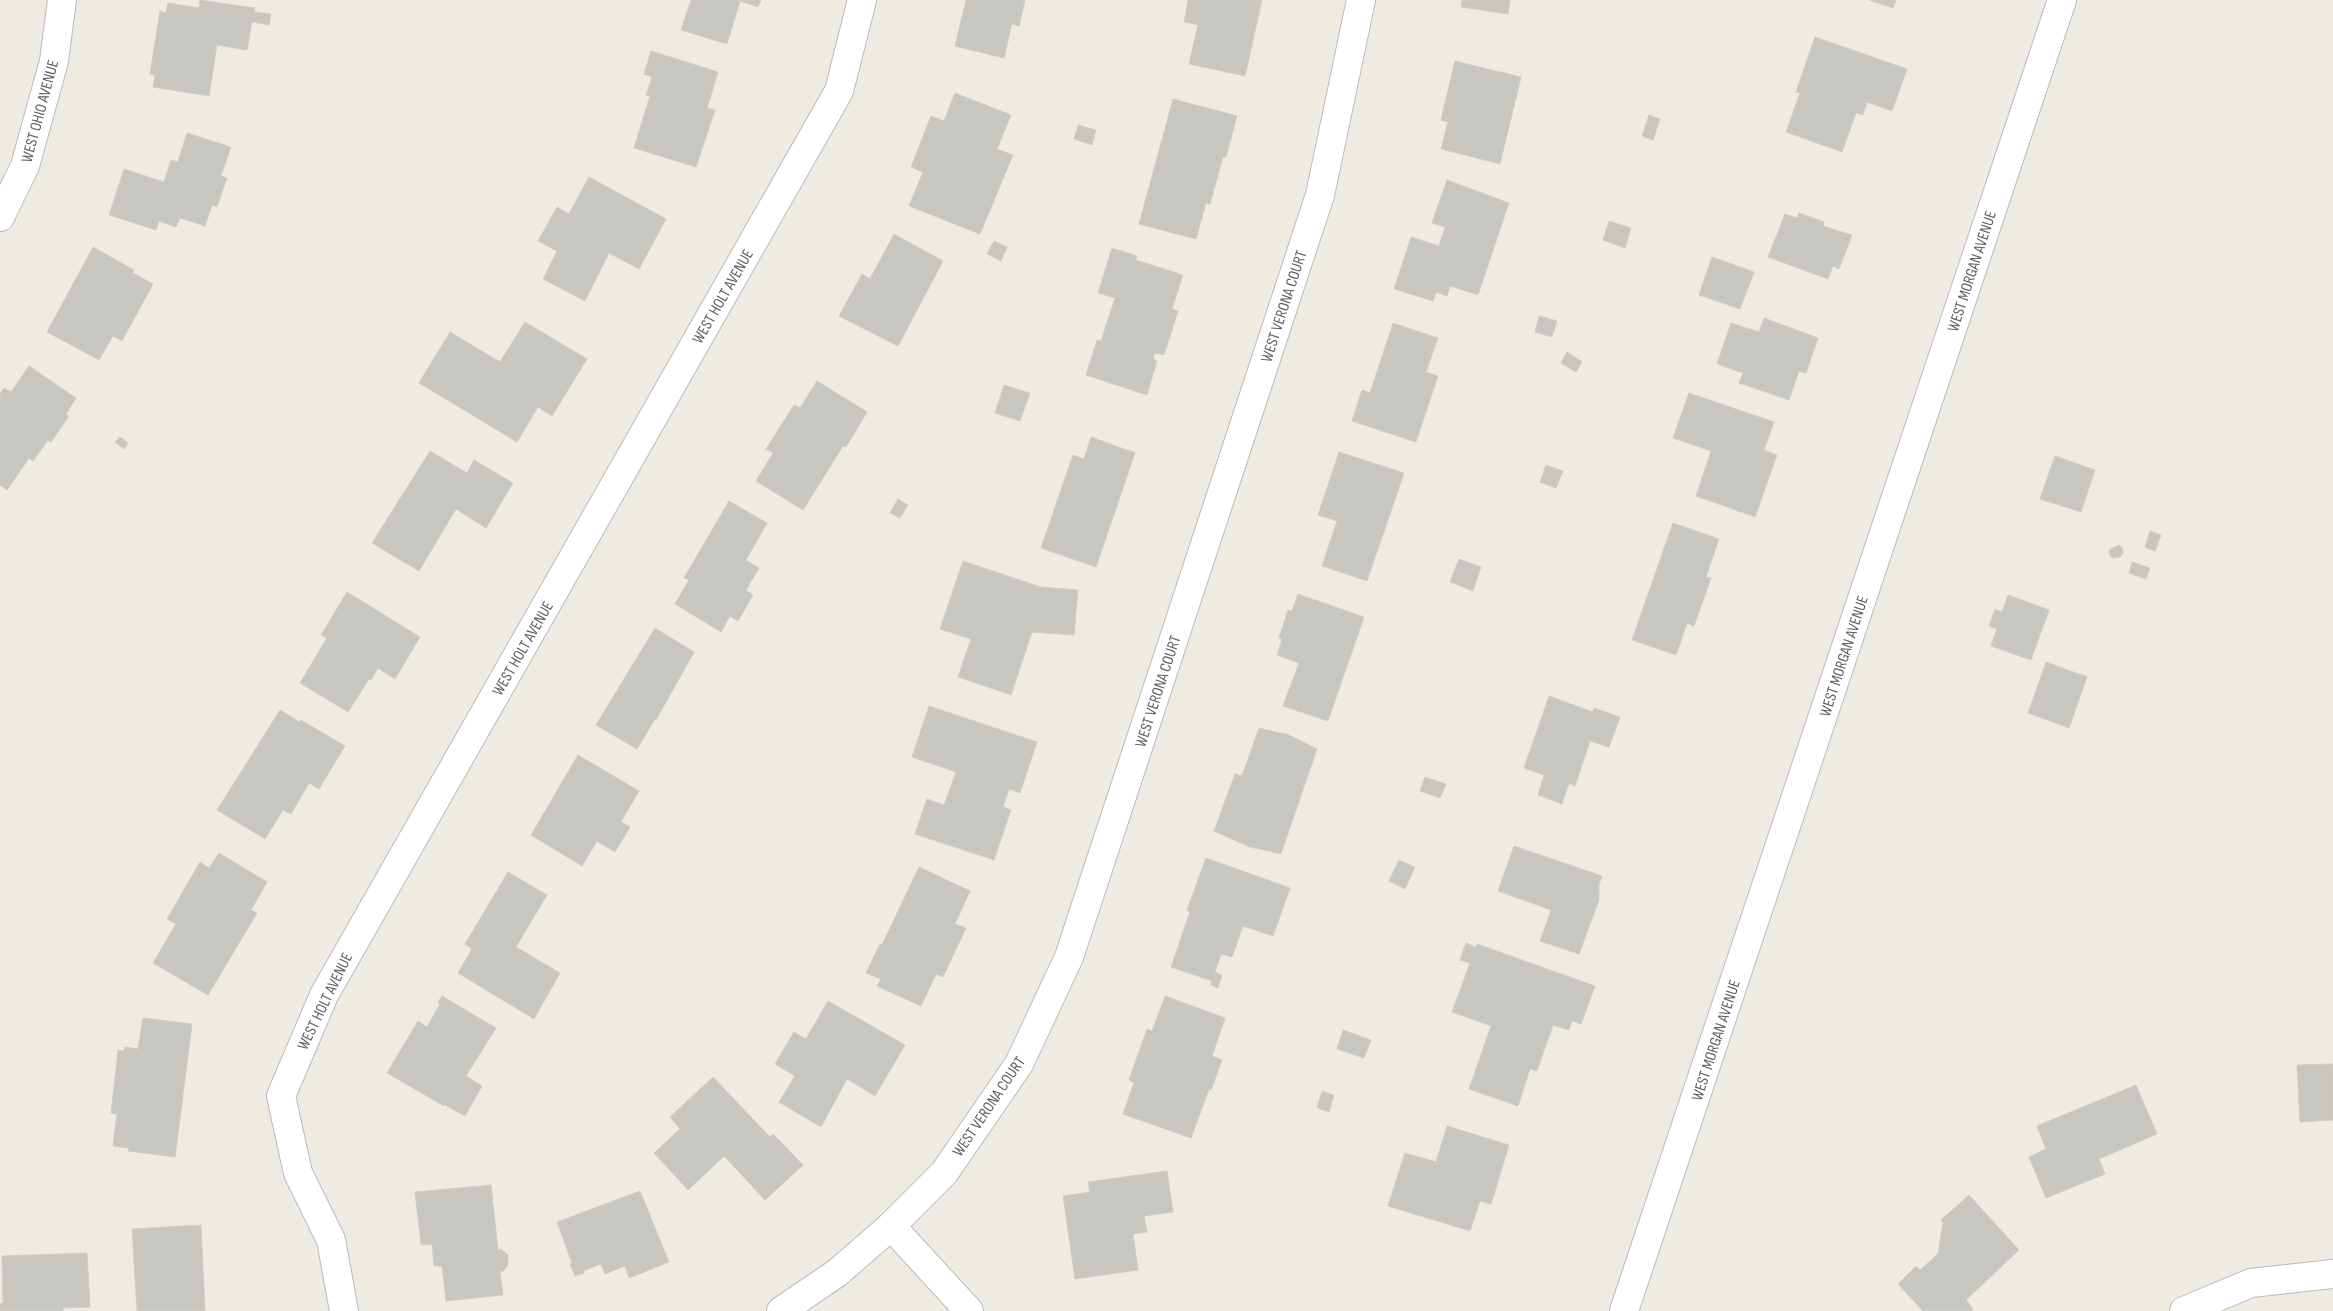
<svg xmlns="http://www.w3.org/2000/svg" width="2333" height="1311" viewBox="0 0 2333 1311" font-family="'Sofia Sans Condensed',sans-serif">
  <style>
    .building { fill: #c8c6c0; stroke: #d2cec1 }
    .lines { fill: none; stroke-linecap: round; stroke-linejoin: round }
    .minor-casing { stroke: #b8babf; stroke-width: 30 }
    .minor { stroke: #fff; stroke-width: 28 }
    .labels { text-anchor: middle; stroke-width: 4.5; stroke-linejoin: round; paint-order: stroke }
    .street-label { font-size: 16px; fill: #5b5e63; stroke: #fff }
  </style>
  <rect width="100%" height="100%" fill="#eeece2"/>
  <g class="building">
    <polygon points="200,0 255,8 254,12 271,14 269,25 252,22 247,50 217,45 209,96 153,87 155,75 150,74 160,11 166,13 168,3 199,8"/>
    <polygon points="691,0 761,0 758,7 740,1 727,44 681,30"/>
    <polygon points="966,0 1025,0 1019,26 1012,24 1004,58 955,46"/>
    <polygon points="1188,0 1262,0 1245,76 1189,64 1198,25 1184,22"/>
    <polygon points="1462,0 1510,0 1508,14 1461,7"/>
    <polygon points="1869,0 1896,0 1893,8"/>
    <polygon points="1815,37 1907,69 1892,111 1867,102 1863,115 1856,113 1842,152 1786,132 1800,93 1796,92"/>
    <polygon points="651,51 718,72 707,108 715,110 696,167 634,148 650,96 646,95 652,77 644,74"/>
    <polygon points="1455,61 1521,77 1500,164 1441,149 1448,122 1441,120"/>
    <polygon points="955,93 1011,115 997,149 1013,155 980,234 909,206 923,172 911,167 931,116 944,121"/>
    <polygon points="1173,99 1237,116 1226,157 1223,157 1210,204 1206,203 1196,239 1139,224"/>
    <polygon points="1649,115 1660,119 1653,140 1642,136"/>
    <polygon points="1078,125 1096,130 1092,145 1074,139"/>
    <polygon points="187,133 231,147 221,176 227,178 217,207 212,205 205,226 180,218 176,227 159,221 156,230 109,215 124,169 164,182 171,160 178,162"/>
    <polygon points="589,177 666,219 639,269 609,253 585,301 543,279 557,251 538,241 557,207 569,214"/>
    <polygon points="1447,180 1509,203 1478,295 1450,286 1447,296 1436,292 1433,301 1394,289 1411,237 1439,246 1445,227 1432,223"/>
    <polygon points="1799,213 1824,222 1823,226 1852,235 1839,269 1833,266 1828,279 1768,257 1785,214 1797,218"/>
    <polygon points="1609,221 1631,228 1625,248 1603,240"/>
    <polygon points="894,234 943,261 898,346 839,316 862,274 870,279"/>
    <polygon points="994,241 1007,247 1001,261 987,254"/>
    <polygon points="93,247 134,270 133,273 153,284 122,341 113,336 99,360 47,332"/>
    <polygon points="1112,248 1137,256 1136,260 1183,275 1172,309 1178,311 1164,355 1155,353 1153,359 1157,361 1147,395 1086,375 1097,340 1101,341 1115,298 1098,293"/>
    <polygon points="1712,257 1754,272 1740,309 1699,295"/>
    <polygon points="1539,316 1557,321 1552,337 1535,332"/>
    <polygon points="1764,318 1818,338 1806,373 1799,371 1789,400 1739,383 1743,373 1717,364 1731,323 1759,332"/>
    <polygon points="525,322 587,359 552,416 538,407 517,442 419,383 450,332 500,362"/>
    <polygon points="1393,323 1438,338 1426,372 1438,376 1416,442 1352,421 1362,390 1370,393"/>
    <polygon points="1567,352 1582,362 1576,372 1561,363"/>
    <polygon points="29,366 76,398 66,414 69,416 51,442 48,440 33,461 29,458 7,490 0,485 0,394 4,388 11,392"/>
    <polygon points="817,381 867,412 846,447 843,446 803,510 756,481 773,453 766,449 794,405 800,408"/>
    <polygon points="1004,385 1030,393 1020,421 995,413"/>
    <polygon points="1689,393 1774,422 1764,450 1777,455 1755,517 1696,496 1711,451 1673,438"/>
    <polygon points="120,437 128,443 124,449 115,442"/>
    <polygon points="1091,437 1135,453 1096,567 1041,548 1073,455 1084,459"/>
    <polygon points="430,451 467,473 474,460 513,483 486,528 456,509 419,571 372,543"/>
    <polygon points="1339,452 1404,473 1367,581 1322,566 1337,521 1318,515"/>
    <polygon points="2055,456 2095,470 2081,512 2040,499"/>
    <polygon points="1546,465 1563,471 1556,488 1540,482"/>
    <polygon points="898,499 908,505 900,518 890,513"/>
    <polygon points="729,501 767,523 746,560 759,568 746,590 753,595 738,621 730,616 721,632 675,604 689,580 684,578"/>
    <polygon points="1673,523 1719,539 1706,577 1711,578 1694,626 1687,623 1676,655 1632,640"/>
    <polygon points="2150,531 2161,535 2155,551 2145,547"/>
    <polygon points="2119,545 2122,547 2123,553 2120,557 2113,558 2110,556 2109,550"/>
    <polygon points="1459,559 1481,567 1473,591 1450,582"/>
    <polygon points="963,561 1041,587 1078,590 1074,635 1032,632 1011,695 958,677 971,639 940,629"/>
    <polygon points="2132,562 2150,568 2146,579 2129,573"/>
    <polygon points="347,592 420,637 395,679 378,668 371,680 369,679 348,712 300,683 327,638 321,635"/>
    <polygon points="1298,594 1364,617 1328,721 1283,706 1299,663 1277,655 1282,639 1279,638 1288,610 1292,611"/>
    <polygon points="2008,595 2049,610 2031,660 1991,646 1997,629 1989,626 1995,609 2002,612"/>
    <polygon points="655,628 694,652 656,720 655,719 637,749 596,725"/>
    <polygon points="2046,662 2087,677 2069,728 2028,713"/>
    <polygon points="1549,696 1593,712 1594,708 1620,717 1609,747 1590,741 1575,786 1569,783 1562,804 1538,795 1544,775 1524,768"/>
    <polygon points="929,706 1037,742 1020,793 1009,789 1003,807 1011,810 994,860 915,834 927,799 944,805 956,772 912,757"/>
    <polygon points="280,710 300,722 301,720 345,746 319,789 309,783 291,814 283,810 265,839 217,810"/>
    <polygon points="1259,728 1289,735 1317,749 1281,854 1250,847 1214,831 1235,774 1242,776"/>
    <polygon points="578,755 639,791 621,822 630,827 615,852 597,841 582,866 531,835"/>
    <polygon points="1425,777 1446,784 1440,798 1420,791"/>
    <polygon points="1514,846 1602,876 1599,884 1599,900 1579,954 1540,941 1551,910 1498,891"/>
    <polygon points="219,853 267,882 251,910 257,913 208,995 153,963 176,924 167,919 200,862 209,868"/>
    <polygon points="1206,858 1290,888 1273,936 1243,926 1232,957 1221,954 1215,972 1222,975 1218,988 1211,985 1212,981 1171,967 1190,912 1187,910"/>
    <polygon points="1399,860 1415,867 1405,889 1389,881"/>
    <polygon points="919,867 970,891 955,924 966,928 943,977 936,974 921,1006 877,986 881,979 866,973 880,944 882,945"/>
    <polygon points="508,872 547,895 516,947 560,973 534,1019 458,973 472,949 465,944"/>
    <polygon points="1466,943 1476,947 1477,944 1595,986 1581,1024 1572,1021 1569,1030 1553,1025 1537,1071 1530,1069 1518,1106 1469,1089 1491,1026 1452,1012 1470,963 1460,960"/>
    <polygon points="442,996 496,1028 466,1076 482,1086 465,1116 445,1105 444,1106 387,1073 418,1021 427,1027 440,1004 438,1002"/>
    <polygon points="1165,996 1225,1018 1212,1056 1222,1060 1211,1090 1209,1089 1191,1138 1123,1114 1134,1083 1129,1080 1147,1029 1152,1031"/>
    <polygon points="828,1001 905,1045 875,1096 847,1079 821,1127 779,1102 795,1076 775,1064 794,1032 806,1039"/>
    <polygon points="143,1018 192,1024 175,1157 128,1151 129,1148 113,1146 117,1114 111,1113 118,1050 124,1051 125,1047 138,1049"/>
    <polygon points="1343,1030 1371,1040 1364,1058 1337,1049"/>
    <polygon points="2333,1064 2333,1120 2300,1122 2297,1065"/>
    <polygon points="713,1077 770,1137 773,1134 803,1165 765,1200 724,1156 688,1190 654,1153 680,1129 670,1117"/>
    <polygon points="2136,1085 2157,1134 2099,1159 2105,1174 2046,1198 2029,1157 2046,1149 2037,1126"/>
    <polygon points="1322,1091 1334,1095 1329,1112 1317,1108"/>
    <polygon points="1447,1126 1509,1145 1491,1204 1480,1201 1470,1231 1388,1206 1405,1153 1436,1162"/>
    <polygon points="1167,1171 1173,1212 1144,1216 1147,1232 1133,1234 1138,1270 1075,1279 1063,1196 1090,1192 1088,1182"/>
    <polygon points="491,1185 498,1250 501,1249 508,1255 508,1265 503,1271 500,1271 503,1295 446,1301 442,1266 434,1266 432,1244 421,1245 415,1192"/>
    <polygon points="640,1191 669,1262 629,1278 625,1266 605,1274 601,1264 583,1271 584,1273 575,1276 570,1264 572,1263 557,1222"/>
    <polygon points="1969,1195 2019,1250 1966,1300 1973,1309 1972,1311 1923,1311 1898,1284 1916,1266 1920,1270 1938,1254 1943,1222 1941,1220"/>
    <polygon points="201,1225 205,1311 137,1311 132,1229"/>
    <polygon points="87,1253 90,1307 63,1308 63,1311 0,1311 0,1304 3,1303 2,1256"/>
  </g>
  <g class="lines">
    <defs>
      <g id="minor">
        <polyline points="0,217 25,166 54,61 62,0"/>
        <polyline points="344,1311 331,1240 298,1173 281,1096 324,995 839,91 862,0"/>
        <polyline points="781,1311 837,1273 891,1226"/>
        <polyline points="969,1311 891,1226 944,1173 1019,1064 1069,957 1320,195 1361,0"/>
        <polyline points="1624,1311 2062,0"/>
        <polyline points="2184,1311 2251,1283 2333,1274"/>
      </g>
    </defs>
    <use href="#minor" class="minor-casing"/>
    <use href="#minor" class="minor"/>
  </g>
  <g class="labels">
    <g class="street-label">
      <text transform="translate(39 111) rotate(-75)" y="6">WEST OHIO AVENUE</text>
      <text transform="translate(1971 271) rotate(-72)" y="6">WEST MORGAN AVENUE</text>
      <text transform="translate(722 296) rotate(-60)" y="6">WEST HOLT AVENUE</text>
      <text transform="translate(1283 306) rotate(-72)" y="6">WEST VERONA COURT</text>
      <text transform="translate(522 648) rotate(-60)" y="6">WEST HOLT AVENUE</text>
      <text transform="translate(1843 656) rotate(-72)" y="6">WEST MORGAN AVENUE</text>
      <text transform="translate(1157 691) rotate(-72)" y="6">WEST VERONA COURT</text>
      <text transform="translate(324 1001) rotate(-64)" y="6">WEST HOLT AVENUE</text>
      <text transform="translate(1715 1040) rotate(-72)" y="6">WEST MORGAN AVENUE</text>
      <text transform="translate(988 1106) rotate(-56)" y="6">WEST VERONA COURT</text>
    </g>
  </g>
</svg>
